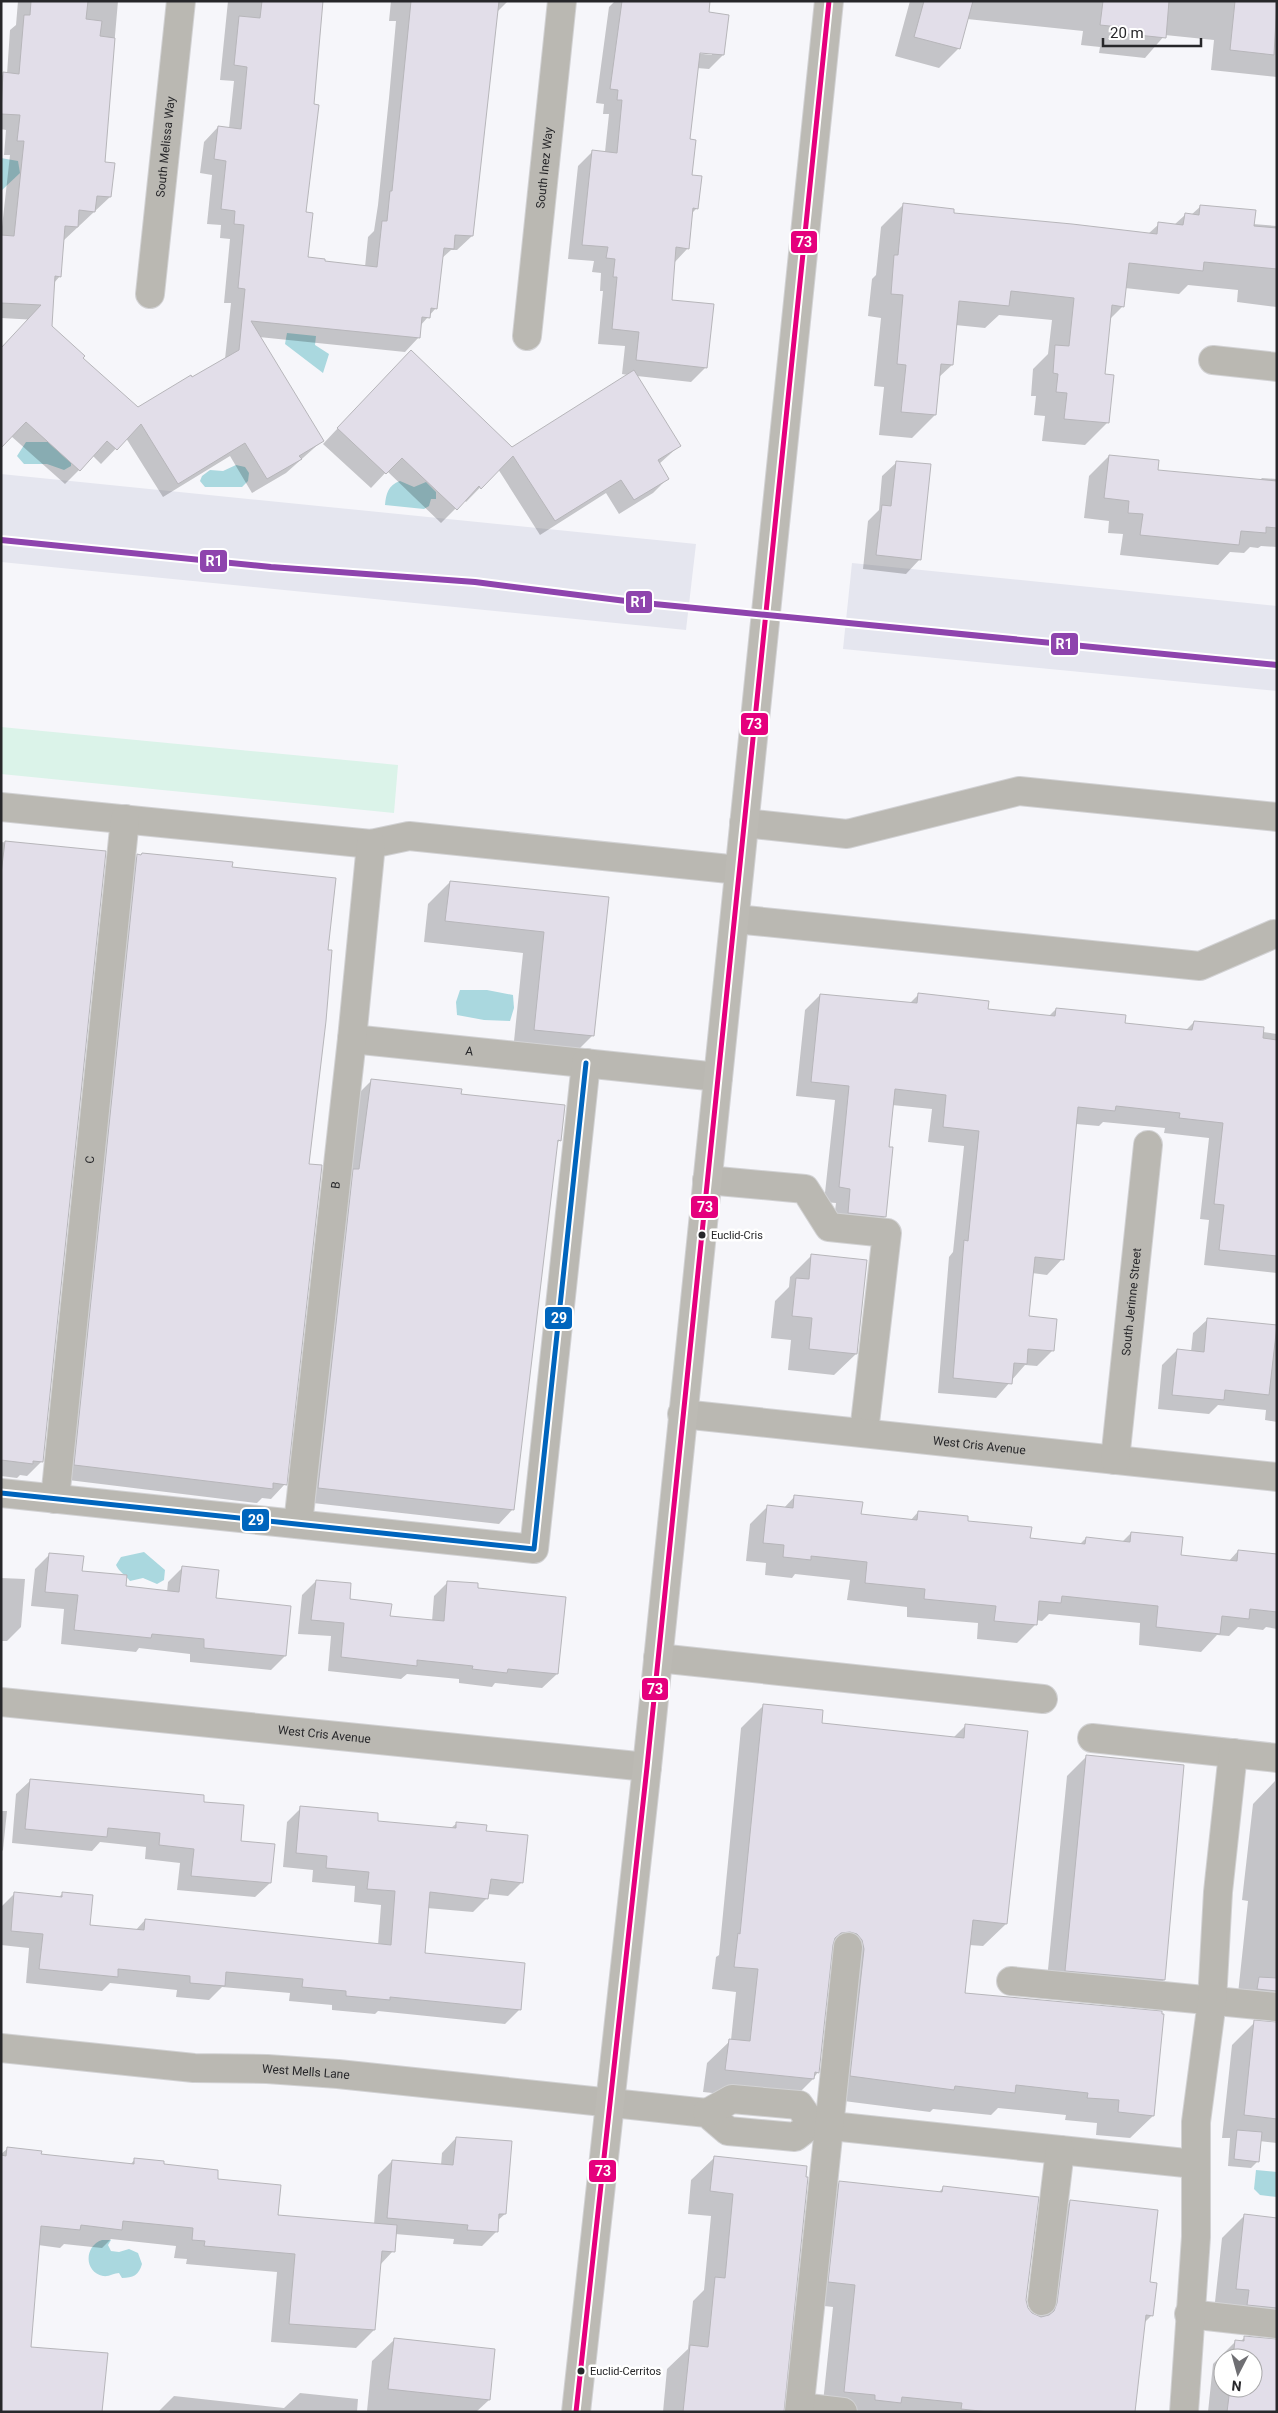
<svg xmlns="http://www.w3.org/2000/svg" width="1278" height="2413" viewBox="0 0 1278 2413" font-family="Roboto,sans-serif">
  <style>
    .built { fill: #e5e6ef }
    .green { fill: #dbf3e9 }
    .water { fill: #aad8df }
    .shadow { fill: #0003; fill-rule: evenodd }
    .building { fill: #e2dee9; stroke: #b7b6ba }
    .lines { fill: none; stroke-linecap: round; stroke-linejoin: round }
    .minor-casing { stroke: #d2d2d4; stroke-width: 30 }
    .major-casing { stroke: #d2d2d4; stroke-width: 30 }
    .minor { stroke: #bab8b2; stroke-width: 28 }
    .major { stroke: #bcbab4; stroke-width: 28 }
    .bus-1-casing { stroke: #fff; stroke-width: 9 }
    .bus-2-casing { stroke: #fff; stroke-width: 9 }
    .bus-1 { stroke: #e5007d; stroke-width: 5 }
    .bus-2 { stroke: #0065bd; stroke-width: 5 }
    .rail-1-casing { stroke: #fff; stroke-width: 10 }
    .rail-1 { stroke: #8e44ad; stroke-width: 6 }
    .bus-dot { fill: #27272a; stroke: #fff; stroke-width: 2 }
    .labels { text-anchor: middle; stroke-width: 5; stroke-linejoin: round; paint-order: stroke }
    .bus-label { font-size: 11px; fill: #27272a; stroke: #fff; text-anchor: start }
    .street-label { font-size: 12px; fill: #27272a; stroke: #fff }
    .line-badge { stroke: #fff; stroke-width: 2 }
    .badge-label { font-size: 14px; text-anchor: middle; font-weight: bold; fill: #fff }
  </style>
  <rect width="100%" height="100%" fill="#f6f6fa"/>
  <g class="built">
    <polygon points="1,474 696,544 686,630 1,562"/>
    <polygon points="852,563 1277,606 1277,691 843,649"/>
  </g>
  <polygon class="green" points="1,727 398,765 394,813 1,774"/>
  <g class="water">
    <polygon points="1,158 18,161 20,173 1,191"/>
    <polygon points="287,333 316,336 315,345 329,354 323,373 285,344"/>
    <polygon points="26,442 49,442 71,462 71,466 64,470 47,464 24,464 17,456"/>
    <polygon points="236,465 245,467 249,473 248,481 242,487 205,487 200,481 202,476 210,470 223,471"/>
    <path d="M400,481L414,487L426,482L436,492V499H431L429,506L424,509L385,505C386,494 388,485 400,481Z"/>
    <polygon points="460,990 487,990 513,995 514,1008 510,1021 484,1020 457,1015 456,1002"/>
    <path d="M144,1552L165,1570L164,1580L157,1584L143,1578L130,1581C125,1574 120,1573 116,1565L121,1557Z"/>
    <polygon points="1256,2170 1277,2172 1277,2197 1260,2195 1254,2189"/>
    <path d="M102,2240H111L108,2245L111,2251L119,2252L129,2249L138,2253L142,2264C139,2275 133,2278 122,2278L119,2273C114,2273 109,2277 103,2276C84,2272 84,2246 102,2240Z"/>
  </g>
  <g class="shadow">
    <polygon points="18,1 118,1 104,163 110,197 63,241 60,276 54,283 37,320 1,318 1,236 10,155 4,155 6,130 1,129 1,76 7,74 10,30 16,25"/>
    <polygon points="228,1 322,1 305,214 307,258 323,262 365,267 368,237 374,231 378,205 389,98 396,21 389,21 391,1 508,1 496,13 472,236 457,250 451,250 441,259 436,308 420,326 419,337 405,352 259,337 322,441 286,473 252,493 230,456 163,497 126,438 101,464 93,456 65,484 11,436 81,359 138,409 225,359 231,303 224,303 230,239 220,238 221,225 207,224 212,175 200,173 204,142 218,127 229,128 234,81 220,80"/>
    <path d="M615,1H708L707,13L723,55L709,69L697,68L689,140L691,176L697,208L691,214L688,248L674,263L671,301L706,367L691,382L637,376L679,446L659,464L667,479L653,493L619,514L606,493L540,535L498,469L466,502L464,500L441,523L387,471L371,488L323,444L396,366L512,449L628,375L622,374L625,346L598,344L603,291H600L601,273L592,272L594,261L568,259L578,166L593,151L605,152L609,114H603L604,104L596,103L609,7ZM694,51L712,53V55L694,53Z"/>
    <polygon points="910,1 1277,1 1277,77 1211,70 1214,40 1165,35 1145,58 1099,53 1100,47 1081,45 1083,31 967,19 959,48 939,68 895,56"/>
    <polygon points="903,205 952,215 1148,234 1159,224 1174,225 1185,215 1191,215 1201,206 1253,224 1277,226 1277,307 1237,302 1238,290 1188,285 1179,294 1125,288 1123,306 1109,320 1103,375 1108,422 1085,445 1042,441 1045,416 1034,415 1036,396 1031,396 1033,369 1048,354 1052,320 999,315 985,328 955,325 952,365 938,378 935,415 912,438 879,435 884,387 874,386 881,318 868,316 872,279 876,275 881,227"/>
    <polygon points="1109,456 1156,471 1259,481 1262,478 1277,479 1277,547 1261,546 1258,548 1250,547 1244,553 1230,552 1218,565 1120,555 1123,534 1108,533 1109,521 1084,518 1089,476"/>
    <polygon points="897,462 920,559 906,574 863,569 868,521 879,510 882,476"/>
    <polygon points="1,842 105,852 42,1461 27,1476 20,1475 17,1478 1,1476"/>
    <polygon points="138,856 231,868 326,951 308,1165 285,1484 271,1499 262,1498 257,1503 60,1479 123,870"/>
    <polygon points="450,882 607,899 593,1035 571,1057 513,1051 523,953 424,942 428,904"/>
    <polygon points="919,994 987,1010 1048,1017 1056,1009 1124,1024 1185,1031 1194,1022 1277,1034 1277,1273 1204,1265 1209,1220 1200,1219 1209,1138 1164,1133 1165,1128 1103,1122 1099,1126 1076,1124 1062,1259 1047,1275 1032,1273 1027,1317 1056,1320 1052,1351 1037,1366 1025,1365 996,1398 938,1393 949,1257 953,1252 964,1146 928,1142 932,1109 892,1105 885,1217 870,1232 833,1228 836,1203 824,1202 835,1100 796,1096 805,1010 820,995 909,1004"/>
    <polygon points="371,1081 460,1095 560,1140 556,1144 513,1509 499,1524 304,1502 357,1095"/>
    <polygon points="812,1255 856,1354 834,1375 788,1370 791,1340 771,1338 775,1301 789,1287 790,1277"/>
    <polygon points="1208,1319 1277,1326 1277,1422 1265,1420 1266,1410 1218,1405 1209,1414 1158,1409 1162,1365 1177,1350 1191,1352 1193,1333"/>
    <polygon points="795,1496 860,1515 910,1521 918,1512 966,1522 1029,1540 1080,1544 1086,1538 1122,1542 1131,1533 1180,1557 1228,1562 1238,1551 1277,1555 1277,1629 1266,1627 1263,1630 1238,1627 1229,1636 1217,1635 1201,1652 1139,1645 1140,1623 1049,1614 1042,1621 1036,1620 1035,1625 1017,1643 977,1639 978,1623 907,1617 907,1607 847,1600 850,1580 795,1574 792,1578 765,1575 766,1563 746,1561 750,1524 768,1506 784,1508"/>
    <polygon points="50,1554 81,1572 125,1587 167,1592 168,1582 182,1568 215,1599 285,1656 271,1670 190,1662 190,1654 139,1648 136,1652 61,1644 64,1609 31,1606 35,1569"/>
    <polygon points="1,1578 25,1579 21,1627 7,1641 1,1641"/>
    <polygon points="316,1581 348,1600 389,1617 432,1621 434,1596 448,1582 477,1589 565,1598 557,1674 542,1688 495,1683 492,1687 459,1683 459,1679 407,1674 401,1679 328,1671 331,1636 298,1634 302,1595"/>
    <polygon points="763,1706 820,1724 953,1738 966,1725 1006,1924 983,1946 969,1945 963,1994 1153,2116 1130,2138 1096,2135 1097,2123 1065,2120 1066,2115 998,2108 991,2115 933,2109 930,2112 828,2099 835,1957 830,1955 818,2072 813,2079 791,2101 703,2092 707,2063 731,2040 736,1992 712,1989 716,1957 719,1955 741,1728"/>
    <polygon points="1087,1756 1164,1980 1144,2000 1046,1990 1067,1776"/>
    <polygon points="31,1780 202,1803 240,1842 270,1883 255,1897 177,1890 180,1863 145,1859 146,1847 100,1842 92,1851 12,1843 16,1794"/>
    <polygon points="1275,1781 1277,2143 1259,2141 1258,2161 1251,2168 1228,2166 1230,2138 1222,2138 1232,2045 1255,2022 1268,2022 1263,2016 1236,2012 1248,1901 1242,1900 1253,1804"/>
    <polygon points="301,1808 376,1822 451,1828 457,1823 485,1832 522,1882 508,1896 488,1894 487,1898 473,1912 427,1908 424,1954 520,2009 505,2024 378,2011 375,2014 332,2010 332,2005 289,2001 290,1993 222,1987 209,2000 176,1997 177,1990 110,1983 102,1991 26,1983 29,1948 1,1945 1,1907 15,1893 58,1898 63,1893 89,1926 135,1931 145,1920 378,1945 381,1905 354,1902 355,1886 312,1882 313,1870 283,1867 287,1822"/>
    <polygon points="1,1811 7,1811 3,1850 1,1852"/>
    <polygon points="456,2138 505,2214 497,2221 496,2232 482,2246 453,2244 454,2239 395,2234 393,2251 380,2265 374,2330 356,2348 271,2342 277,2272 186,2264 187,2259 174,2258 176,2246 111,2239 102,2248 64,2244 60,2248 38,2245 29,2348 1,2412 1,2154 7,2149 40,2155 130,2165 135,2159 162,2165 216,2180 277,2216 374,2224 378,2175 392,2161 441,2165 442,2153"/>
    <polygon points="714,2158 805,2167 783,2412 663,2412 667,2369 688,2349 693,2301 704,2290 711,2216 688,2214 691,2180"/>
    <polygon points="840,2182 938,2193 943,2188 1025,2300 1027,2308 1037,2316 1048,2224 1070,2202 1148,2283 1152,2315 1143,2324 1134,2412 822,2412 833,2307 806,2304 817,2205"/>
    <path d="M1244,2216L1277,2219V2412H1208L1213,2364L1236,2341H1241L1245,2337L1268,2339L1263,2333L1214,2311L1222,2238ZM1223,2358H1253V2388H1223Z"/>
    <polygon points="394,2340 489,2400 476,2412 367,2411 372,2361"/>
    <polygon points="300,2393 358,2399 357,2412 158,2412 174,2396 284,2408"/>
  </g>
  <g class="building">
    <polygon points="31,1 88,1 86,19 102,21 100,36 115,38 105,162 115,163 111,197 97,196 95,212 79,210 78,227 65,226 61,277 55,276 52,326 85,356 83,358 138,407 191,375 192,377 239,350 245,289 238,288 244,225 234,224 235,211 221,209 226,161 214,159 218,126 241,129 247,67 234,65 239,16 260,18 262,1 323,1 314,104 319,105 306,212 313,213 308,257 325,259 325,261 377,267 382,221 387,221 390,191 392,191 411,1 499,1 473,236 455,235 454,249 444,248 437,309 431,308 430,318 422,317 420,338 251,321 324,441 299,456 302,459 267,479 245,443 178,484 141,424 117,450 107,441 80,471 26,422 1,448 1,348 41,305 1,303 1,235 14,236 24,141 17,141 20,115 1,114 3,72 19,74 24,15 30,15"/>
    <polygon points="622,1 710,1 709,12 729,15 724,55 700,53 690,139 696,140 692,175 702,176 698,209 693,208 689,249 676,247 672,300 714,304 707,368 636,360 639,332 612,329 617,277 613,277 615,259 606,258 608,247 582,245 592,150 617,153 622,100 617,100 618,90 610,89"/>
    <polygon points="924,1 973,1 960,49 914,37"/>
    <polygon points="1103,1 1169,1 1166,38 1119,33 1119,27 1100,25"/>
    <polygon points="1235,1 1277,1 1274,55 1230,50"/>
    <polygon points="903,203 954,209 954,213 1072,224 1157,234 1158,222 1183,225 1185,213 1199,215 1200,205 1256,210 1254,226 1277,228 1277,269 1204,262 1203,271 1129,263 1124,307 1112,305 1105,374 1114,375 1109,423 1064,419 1067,393 1056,392 1058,374 1053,373 1055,345 1069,346 1074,298 1011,291 1009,306 959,301 953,365 941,364 936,415 901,412 906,365 897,364 903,295 891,294 894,255 898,255"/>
    <polygon points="411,350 512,447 634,370 681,446 658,460 669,479 634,500 621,480 555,521 513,456 481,489 479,486 457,510 402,458 386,474 337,428"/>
    <polygon points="1109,455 1159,460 1158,470 1277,481 1277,528 1266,527 1266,533 1241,531 1239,545 1140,535 1143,514 1128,513 1129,501 1104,498"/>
    <polygon points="896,461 931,464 921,560 876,555 882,505 891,506"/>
    <polygon points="5,841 106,851 43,1462 33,1461 33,1464 1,1460 1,874"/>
    <polygon points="142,853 233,862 232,867 336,878 328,950 332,950 326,1021 309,1164 322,1165 287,1485 273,1483 273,1489 74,1465 137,854 141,855"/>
    <polygon points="450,881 609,897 594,1036 534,1030 544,932 445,921"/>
    <polygon points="918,993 989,1001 988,1009 1055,1016 1056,1008 1126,1015 1125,1023 1192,1030 1194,1021 1264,1027 1263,1038 1277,1040 1277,1256 1219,1250 1224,1205 1214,1204 1223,1123 1179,1118 1180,1113 1116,1106 1115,1111 1078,1107 1064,1260 1035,1257 1029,1316 1057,1319 1054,1351 1028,1349 1027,1364 1014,1363 1012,1384 953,1378 964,1240 968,1241 979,1131 943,1127 946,1095 895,1089 889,1147 893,1147 886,1217 848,1213 850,1189 839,1187 849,1086 811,1082 820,994 917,1003"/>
    <polygon points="371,1079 462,1089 461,1094 565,1105 561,1141 558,1140 514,1510 318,1488 353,1169 359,1169"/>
    <polygon points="811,1254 867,1260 857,1354 809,1349 812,1318 792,1316 796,1278 809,1279"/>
    <polygon points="1207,1318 1277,1325 1269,1395 1225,1390 1224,1400 1172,1395 1177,1349 1204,1352"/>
    <polygon points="794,1495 863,1502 861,1514 917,1520 918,1511 968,1516 968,1521 1032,1527 1030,1538 1085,1544 1086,1537 1130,1542 1131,1532 1183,1537 1181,1555 1237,1561 1238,1550 1277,1554 1277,1612 1250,1609 1249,1619 1222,1616 1220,1634 1156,1627 1158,1606 1062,1596 1061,1603 1039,1601 1037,1625 994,1621 996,1606 924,1599 925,1589 865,1583 867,1562 811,1556 811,1560 783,1557 784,1545 763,1543 767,1505 793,1508"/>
    <polygon points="49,1553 84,1556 82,1571 127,1575 126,1586 179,1592 182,1566 219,1570 216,1598 291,1606 286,1656 204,1648 204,1639 152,1634 151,1638 74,1630 78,1595 45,1592"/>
    <polygon points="316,1580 351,1583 350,1599 392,1604 390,1616 444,1621 447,1581 478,1583 478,1588 566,1597 558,1674 508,1669 507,1673 472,1669 473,1666 417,1660 417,1666 341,1657 344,1623 311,1620"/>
    <polygon points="763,1704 823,1710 822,1723 964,1738 965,1724 1028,1731 1007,1924 973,1920 965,1993 1162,2011 1162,2014 1164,2014 1154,2116 1118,2112 1119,2100 1087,2098 1088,2093 1016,2085 1015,2093 955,2086 954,2090 850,2076 864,1949 862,1940 857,1934 850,1932 841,1933 835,1938 833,1945 819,2073 815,2072 814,2079 725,2070 729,2039 750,2041 758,1969 734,1967 738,1933 740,1934"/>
    <polygon points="1086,1755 1184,1765 1165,1980 1065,1971"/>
    <polygon points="30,1779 204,1795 204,1802 244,1805 241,1841 275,1844 271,1883 191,1876 194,1849 159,1845 160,1833 108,1828 107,1837 25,1829"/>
    <polygon points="300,1806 378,1813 378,1821 456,1828 456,1822 487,1825 486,1831 528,1835 523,1883 491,1879 488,1899 430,1892 425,1953 525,1963 521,2010 390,1997 390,2000 346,1996 346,1991 302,1987 303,1979 226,1972 225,1986 190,1983 190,1976 118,1969 118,1977 39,1969 43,1934 11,1931 14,1892 62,1897 62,1892 93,1895 90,1925 144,1930 145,1919 391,1945 395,1891 367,1889 369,1872 326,1868 327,1856 296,1853"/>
    <polygon points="1259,1977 1277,1978 1277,1991 1257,1989"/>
    <polygon points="1254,2020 1277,2022 1277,2119 1244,2115"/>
    <polygon points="1237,2130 1262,2132 1259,2162 1234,2159"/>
    <polygon points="456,2137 512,2141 506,2214 499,2214 498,2232 467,2230 468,2225 387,2218 392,2160 453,2165"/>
    <polygon points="7,2147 42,2151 41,2154 134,2164 134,2158 164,2161 164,2164 218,2170 218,2179 281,2185 278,2215 397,2225 395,2252 382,2251 375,2330 289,2324 295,2254 204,2246 205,2241 192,2240 193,2228 123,2221 122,2230 81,2225 80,2230 41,2226 31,2347 108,2353 102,2412 1,2412 1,2155 6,2156"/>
    <polygon points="714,2156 807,2166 806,2177 808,2177 784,2412 683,2412 690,2345 708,2347 715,2277 725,2278 733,2194 710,2191"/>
    <polygon points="839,2181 942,2192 943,2186 1039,2197 1026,2300 1028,2308 1032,2313 1041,2317 1049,2315 1054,2311 1057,2303 1070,2200 1158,2210 1150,2282 1157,2283 1153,2316 1146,2315 1135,2412 989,2412 961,2409 962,2403 902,2397 901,2403 875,2400 875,2395 844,2392 855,2285 828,2282"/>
    <polygon points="1244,2214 1277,2218 1277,2308 1247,2305 1249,2290 1236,2289"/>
    <polygon points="1244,2336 1277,2339 1277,2412 1227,2412 1230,2388 1253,2388 1253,2358 1233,2358 1235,2340 1244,2341"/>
    <polygon points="394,2338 495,2349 490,2400 388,2389"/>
  </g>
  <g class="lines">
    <defs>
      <g id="minor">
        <path id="s1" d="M150,294L181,1"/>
        <path id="s2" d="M527,336L562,1"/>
        <polyline points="1213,360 1277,367"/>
        <polyline points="1,807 371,844 409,836 739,870"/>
        <polyline points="744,823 847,834 1019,791 1277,817"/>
        <polyline points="735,919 1200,966 1274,934"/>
        <path id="s3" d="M352,1039L718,1077"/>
        <polyline points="707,1180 805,1189 829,1227 887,1233 864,1432"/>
        <path id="s4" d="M682,1414L1277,1477"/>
        <path id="s5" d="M1115,1460L1148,1145"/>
        <polyline points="1,1493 534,1549 586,1063"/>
        <path id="s6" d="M55,1499L125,819"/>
        <path id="s7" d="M298,1524L352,1039L371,844"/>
        <polyline points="658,1658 1043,1699"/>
        <path id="s8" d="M1,1702L647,1767"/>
        <polyline points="1092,1738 1277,1758"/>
        <polyline points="1011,1981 1277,2007"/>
        <path id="s9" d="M1,2048L194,2068L267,2069L338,2074L707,2113L728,2131L795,2137L812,2124L1195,2164"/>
        <polyline points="707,2113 732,2099 799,2105 812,2124"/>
        <polyline points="1042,2301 1060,2150"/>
        <polyline points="1189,2314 1277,2324"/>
        <polyline points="800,2407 843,2412"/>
        <polyline points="799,2412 848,1947"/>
        <polyline points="1184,2412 1196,2237 1196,2122 1212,2001 1218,1892 1233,1753"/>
      </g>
      <polyline id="major" points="576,2412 647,1767 829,1"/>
    </defs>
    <use href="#minor" class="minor-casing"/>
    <use href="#major" class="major-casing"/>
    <use href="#minor" class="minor"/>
    <use href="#major" class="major"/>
    <defs>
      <polyline id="bus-1" points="576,2412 647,1767 829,1"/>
      <polyline id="bus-2" points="1,1493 534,1549 586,1063"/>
    </defs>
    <use href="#bus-1" class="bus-1-casing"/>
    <use href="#bus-2" class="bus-2-casing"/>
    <use href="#bus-1" class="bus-1"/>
    <use href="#bus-2" class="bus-2"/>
    <defs>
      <polyline id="rail-1" points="1,540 271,567 475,582 634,602 1277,665"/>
    </defs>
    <use href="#rail-1" class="rail-1-casing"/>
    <use href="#rail-1" class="rail-1"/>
  </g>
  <g class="bus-dot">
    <circle cx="702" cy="1235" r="4.5"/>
    <circle cx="581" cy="2371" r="4.5"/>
  </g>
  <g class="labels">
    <g class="bus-label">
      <text x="711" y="1239">Euclid-Cris</text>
      <text x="590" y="2375">Euclid-Cerritos</text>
    </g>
    <g class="street-label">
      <text dy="4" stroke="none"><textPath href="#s1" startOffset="148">South Melissa Way</textPath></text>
      <text dy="4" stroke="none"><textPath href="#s2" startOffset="169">South Inez Way</textPath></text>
      <text dy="4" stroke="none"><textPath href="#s3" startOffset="118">A</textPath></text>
      <text dy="4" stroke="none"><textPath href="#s6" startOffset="341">C</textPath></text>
      <text dy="4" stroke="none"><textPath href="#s7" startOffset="341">B</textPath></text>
      <text dy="4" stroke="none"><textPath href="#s5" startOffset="159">South Jerinne Street</textPath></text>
      <text dy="4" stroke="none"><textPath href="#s4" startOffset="299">West Cris Avenue</textPath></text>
      <text dy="4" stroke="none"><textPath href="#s8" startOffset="325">West Cris Avenue</textPath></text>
      <text dy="4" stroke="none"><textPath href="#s9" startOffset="306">West Mells Lane</textPath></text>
    </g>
  </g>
  <g class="line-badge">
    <rect x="790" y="230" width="28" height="24" rx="5" fill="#e5007d"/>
    <rect x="199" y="549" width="29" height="24" rx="5" fill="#8e44ad"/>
    <rect x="625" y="590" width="28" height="24" rx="5" fill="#8e44ad"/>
    <rect x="1050" y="632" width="29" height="24" rx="5" fill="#8e44ad"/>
    <rect x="740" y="712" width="29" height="24" rx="5" fill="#e5007d"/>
    <rect x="690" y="1195" width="29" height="24" rx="5" fill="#e5007d"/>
    <rect x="544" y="1306" width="29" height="24" rx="5" fill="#0065bd"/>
    <rect x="241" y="1508" width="29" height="24" rx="5" fill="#0065bd"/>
    <rect x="641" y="1677" width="28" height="24" rx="5" fill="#e5007d"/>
    <rect x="588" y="2159" width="29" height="24" rx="5" fill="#e5007d"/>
  </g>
  <g class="badge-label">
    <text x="804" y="247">73</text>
    <text x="214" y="566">R1</text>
    <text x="639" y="607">R1</text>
    <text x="1064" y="649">R1</text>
    <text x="754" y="729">73</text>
    <text x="705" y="1212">73</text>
    <text x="559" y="1323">29</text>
    <text x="256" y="1525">29</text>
    <text x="655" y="1694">73</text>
    <text x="603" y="2176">73</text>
  </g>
  <rect width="1278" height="2413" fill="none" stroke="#27272a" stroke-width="5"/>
  <g transform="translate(1238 2373) rotate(186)"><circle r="24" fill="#ffffff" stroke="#a9a9aa"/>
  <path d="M0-4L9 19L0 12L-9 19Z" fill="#6f6f73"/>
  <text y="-8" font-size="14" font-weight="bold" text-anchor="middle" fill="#27272a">N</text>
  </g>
  <path d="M1103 38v8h98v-8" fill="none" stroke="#27272a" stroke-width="2.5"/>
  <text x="1110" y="38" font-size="15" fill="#27272a" stroke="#ffffff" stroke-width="4" paint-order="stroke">20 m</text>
</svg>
